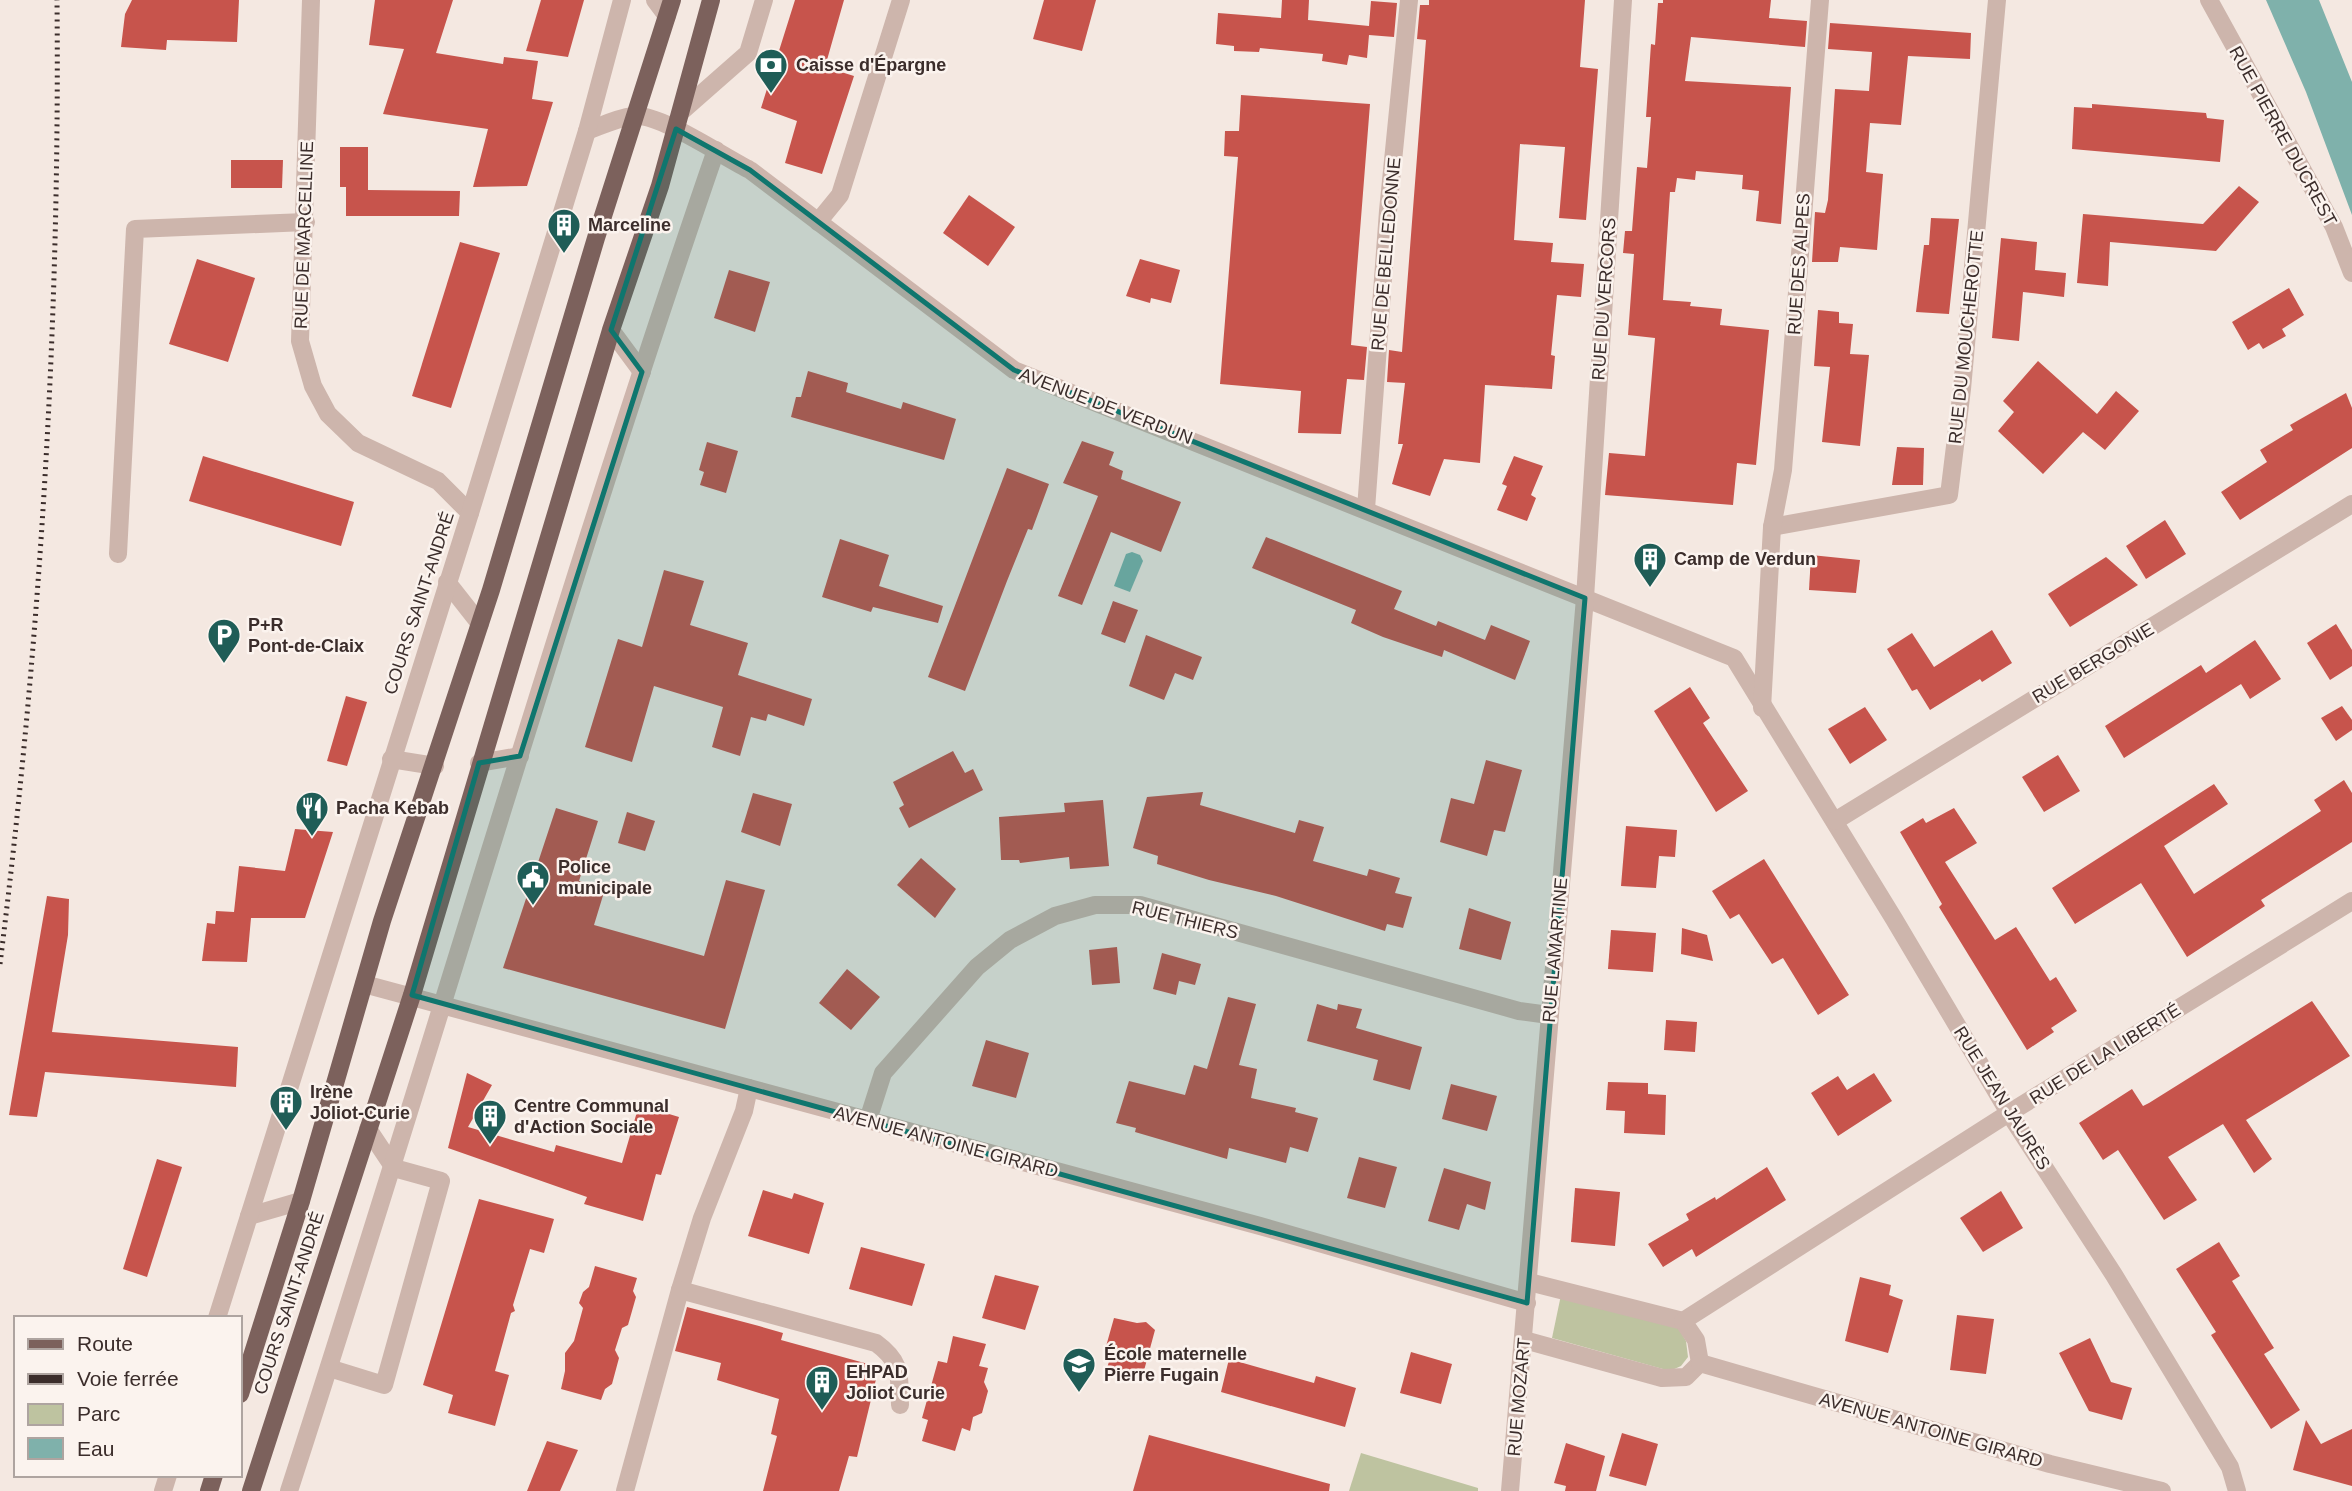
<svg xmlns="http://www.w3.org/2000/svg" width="2352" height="1491" viewBox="0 0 2352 1491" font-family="Helvetica,sans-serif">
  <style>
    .green { fill: #bec3a0 }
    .water { fill: #7fb1ab }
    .building { fill: #c7544c }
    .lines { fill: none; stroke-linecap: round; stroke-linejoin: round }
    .minor { stroke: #cdb5ac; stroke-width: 18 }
    .major { stroke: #7c615c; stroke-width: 18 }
    .rail { stroke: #3b2d2b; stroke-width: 5; stroke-dasharray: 2 5; stroke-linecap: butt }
    .marked { fill: #0f766e; fill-opacity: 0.2; stroke: #0f766e; stroke-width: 5; stroke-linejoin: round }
    .labels { text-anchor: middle; stroke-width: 5; stroke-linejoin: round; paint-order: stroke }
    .poi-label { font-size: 18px; font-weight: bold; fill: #3b2d2b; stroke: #fbf3ee; text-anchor: start }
    .street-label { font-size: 18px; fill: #3b2d2b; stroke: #fbf3ee }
  </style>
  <rect width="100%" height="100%" fill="#f4e8e1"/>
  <g class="green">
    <polygon points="1561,1295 1677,1326 1686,1341 1688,1357 1681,1366 1670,1371 1552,1338"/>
    <polygon points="1361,1453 1478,1488 1478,1491 1349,1491"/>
  </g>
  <g class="water">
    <polygon points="2266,0 2319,0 2352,82 2352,215 2306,92"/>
    <polygon points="1132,552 1140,555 1143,561 1130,592 1114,586 1126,554"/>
  </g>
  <g class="building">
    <polygon points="132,0 239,0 237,42 167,40 166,50 121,47 125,14"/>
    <polygon points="375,0 453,0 436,53 503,64 504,57 538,61 532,99 553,102 527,186 473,187 488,129 383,114 404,49 369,45"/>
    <polygon points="541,0 584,0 568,57 526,51"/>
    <polygon points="795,0 844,0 825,67 854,76 822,174 785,163 797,121 761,108"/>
    <polygon points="1044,0 1096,0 1082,51 1033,39"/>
    <polygon points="1282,0 1309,0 1308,20 1369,26 1371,1 1397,3 1394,37 1369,35 1367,58 1349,55 1347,65 1322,61 1323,54 1260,48 1259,52 1234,51 1234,46 1216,44 1218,13 1281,18"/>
    <polygon points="1429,0 1585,0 1580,67 1598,69 1586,220 1559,218 1565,147 1520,144 1514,240 1553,243 1551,262 1584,264 1581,297 1557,295 1551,355 1555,356 1552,389 1485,385 1480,463 1444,459 1430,496 1392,484 1403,444 1398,444 1405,383 1387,382 1389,350 1402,352 1426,40 1417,39 1420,5 1429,5"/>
    <polygon points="1663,0 1771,0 1769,18 1807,21 1805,47 1691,37 1685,81 1791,87 1781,224 1756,221 1759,191 1742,189 1743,175 1696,171 1695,180 1677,178 1675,192 1670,192 1663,300 1691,302 1690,306 1722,309 1720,325 1769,330 1756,465 1737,463 1733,505 1605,495 1609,453 1645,456 1655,338 1628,335 1634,254 1623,253 1625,231 1632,231 1637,167 1647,168 1651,117 1646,117 1651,44 1655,45 1658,3 1663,3"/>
    <polygon points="1830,23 1971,33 1970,59 1908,56 1901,125 1870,123 1866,172 1883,174 1877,250 1840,247 1838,262 1812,262 1815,212 1825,213 1828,200 1835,89 1869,91 1872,52 1828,49"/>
    <polygon points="1241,95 1370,104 1351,345 1367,347 1364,380 1347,379 1341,434 1298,433 1301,391 1220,384 1238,157 1224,156 1225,131 1239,131"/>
    <polygon points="2092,104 2206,113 2207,118 2224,120 2220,162 2072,149 2074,107 2092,108"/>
    <polygon points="340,147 368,147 368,190 460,191 459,216 346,216 346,187 340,187"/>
    <polygon points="231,160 283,160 282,188 231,188"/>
    <polygon points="2239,186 2259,202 2216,251 2110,242 2108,286 2077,283 2083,214 2203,224"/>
    <polygon points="969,195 1015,227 988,266 943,233"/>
    <polygon points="1931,218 1959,219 1949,314 1916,312 1924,245 1929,245"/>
    <polygon points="2001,238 2037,242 2035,270 2066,273 2064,297 2023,292 2019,341 1992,338"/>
    <polygon points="460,242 500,253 451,408 412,396"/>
    <polygon points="197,259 255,278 228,362 169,344"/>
    <polygon points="1140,259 1180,270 1171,303 1151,298 1150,303 1126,296"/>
    <polygon points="729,270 770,282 755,332 714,318"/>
    <polygon points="2289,288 2304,315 2282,329 2286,336 2263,349 2259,343 2248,350 2232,322"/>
    <polygon points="1818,310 1839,312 1839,323 1853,324 1850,354 1869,355 1860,446 1822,442 1830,367 1814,366"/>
    <polygon points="2038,361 2097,414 2116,391 2139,411 2105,450 2083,432 2043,474 1998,431 2014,412 2003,401"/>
    <polygon points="808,371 848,383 846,392 901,409 903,402 956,419 944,460 791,417 796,397 801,397"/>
    <polygon points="2346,393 2352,408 2352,448 2240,520 2221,492 2267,462 2260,450 2293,430 2290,425"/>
    <polygon points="1082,441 1114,452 1109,465 1123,471 1121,479 1181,502 1161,552 1111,532 1082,605 1058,596 1098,496 1063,483"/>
    <polygon points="707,442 738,451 726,493 700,485 704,472 699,470"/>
    <polygon points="1897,447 1924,448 1923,485 1892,485"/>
    <polygon points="203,456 354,502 341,546 189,501"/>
    <polygon points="1514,456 1543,466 1531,495 1536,498 1527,521 1497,510 1507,486 1502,484"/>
    <polygon points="1007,468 1049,484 1032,530 1028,529 1007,581 965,691 928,677"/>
    <polygon points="2165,520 2186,554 2146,579 2126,546"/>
    <polygon points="1266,537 1402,591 1394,609 1436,626 1438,621 1485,640 1491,625 1530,641 1515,680 1444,650 1442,657 1383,637 1351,623 1356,610 1252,568"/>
    <polygon points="840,539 889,555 879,586 943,606 938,623 873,607 871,612 822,597"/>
    <polygon points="1811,555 1860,560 1856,593 1809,590"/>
    <polygon points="2106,557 2138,585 2070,627 2048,594"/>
    <polygon points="664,570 704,581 690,625 748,643 738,675 812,699 804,726 768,714 766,721 751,717 740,756 712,747 723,707 654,686 632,762 585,747 618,639 642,647"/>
    <polygon points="1113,601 1138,610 1125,643 1101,634"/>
    <polygon points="2336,624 2352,650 2352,666 2330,680 2307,643"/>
    <polygon points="1992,630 2012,663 1982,682 1980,679 1930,710 1917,689 1912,691 1887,649 1912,633 1934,667"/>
    <polygon points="1146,635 1202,657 1193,680 1175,673 1164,700 1129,686"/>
    <polygon points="2255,640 2281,679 2250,699 2241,684 2124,758 2105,726 2201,665 2206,673"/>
    <polygon points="1690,687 1710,718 1703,723 1748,791 1716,812 1654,711"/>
    <polygon points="346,696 367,702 347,766 327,761"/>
    <polygon points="2342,706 2352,720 2352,730 2336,741 2321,718"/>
    <polygon points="1865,707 1887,740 1850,764 1828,729"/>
    <polygon points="953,751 965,773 973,769 983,790 909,828 899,808 904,805 893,782"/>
    <polygon points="2058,755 2080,791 2044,812 2022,777"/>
    <polygon points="1486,760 1522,770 1505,832 1494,830 1487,856 1440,842 1451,798 1474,804"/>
    <polygon points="2344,780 2352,793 2352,842 2261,900 2265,906 2187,957 2141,883 2075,924 2052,888 2214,784 2228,804 2164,846 2194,894 2321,811 2314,800"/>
    <polygon points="1203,792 1200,805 1295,833 1299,820 1324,827 1313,861 1367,876 1369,869 1400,878 1395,893 1412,897 1403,928 1387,924 1385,931 1276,896 1209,880 1157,864 1158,856 1133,848 1147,797"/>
    <polygon points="753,793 792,804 780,846 741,832"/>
    <polygon points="1103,800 1109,866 1070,869 1069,857 1020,863 1019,860 1001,860 999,817 1065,812 1064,803"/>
    <polygon points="556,808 598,821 579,881 605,889 594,925 704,956 726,880 765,890 725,1029 503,968"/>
    <polygon points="1954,808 1977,843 1945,862 1995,940 2016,927 2050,981 2056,977 2077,1011 2051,1028 2054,1032 2027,1050 1939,907 1942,904 1900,832 1923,818 1926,823"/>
    <polygon points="627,812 655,821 645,851 618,843"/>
    <polygon points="1626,826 1677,830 1675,857 1659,856 1656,888 1621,886"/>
    <polygon points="295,829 333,832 305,918 251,918 247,962 202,961 207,923 215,924 216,911 234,912 239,866 285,871"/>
    <polygon points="921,858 956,889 935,918 897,885"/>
    <polygon points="1764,859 1849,995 1818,1015 1783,958 1772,964 1739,914 1730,919 1712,891"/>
    <polygon points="47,896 69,899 68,935 52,1032 238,1047 236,1087 45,1072 37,1117 9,1115"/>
    <polygon points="1469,908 1511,922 1501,960 1459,949"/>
    <polygon points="1682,928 1707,935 1713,961 1681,954"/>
    <polygon points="1611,930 1656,933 1653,972 1608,969"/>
    <polygon points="1117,947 1120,983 1092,985 1089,950"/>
    <polygon points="1162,953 1201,964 1195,985 1179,981 1176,995 1153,989"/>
    <polygon points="847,969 880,997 851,1030 819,1003"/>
    <polygon points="1228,997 1256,1004 1239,1065 1257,1069 1251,1098 1296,1108 1295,1112 1318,1118 1308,1152 1290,1147 1286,1163 1229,1148 1227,1159 1135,1132 1136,1128 1116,1123 1129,1081 1185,1095 1194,1065 1207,1069"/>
    <polygon points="2312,1001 2350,1056 2246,1120 2272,1159 2254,1173 2223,1124 2168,1157 2197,1200 2164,1220 2118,1150 2103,1160 2079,1123 2132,1089 2143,1106 2149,1103"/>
    <polygon points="1317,1004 1337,1010 1338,1004 1362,1009 1356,1028 1422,1047 1410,1090 1373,1080 1378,1060 1307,1041"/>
    <polygon points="1666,1020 1697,1022 1695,1052 1664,1050"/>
    <polygon points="986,1040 1029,1053 1016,1098 972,1086"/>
    <polygon points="467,1073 492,1085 468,1127 554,1152 556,1145 622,1163 639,1105 679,1117 661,1175 656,1174 643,1221 584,1204 587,1197 448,1148"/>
    <polygon points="1874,1073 1892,1101 1838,1136 1811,1093 1838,1076 1847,1090"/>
    <polygon points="1608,1082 1648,1083 1648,1094 1666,1095 1665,1135 1624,1133 1625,1111 1606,1110"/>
    <polygon points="1451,1084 1497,1096 1487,1131 1442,1119"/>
    <polygon points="1359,1157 1397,1167 1385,1208 1347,1198"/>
    <polygon points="157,1159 182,1167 147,1277 123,1269"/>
    <polygon points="1767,1167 1786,1200 1696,1257 1692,1249 1663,1267 1648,1244 1689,1220 1686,1214 1715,1197 1716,1200"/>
    <polygon points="1444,1168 1491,1182 1485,1210 1467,1204 1459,1230 1428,1221"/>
    <polygon points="1575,1188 1620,1192 1615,1246 1571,1242"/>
    <polygon points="763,1190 792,1199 794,1193 824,1203 809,1254 748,1236"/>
    <polygon points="2001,1191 2023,1228 1983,1252 1960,1218"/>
    <polygon points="479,1199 554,1219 544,1253 530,1249 513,1305 515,1311 511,1313 495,1371 509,1375 495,1426 448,1413 453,1395 423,1385"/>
    <polygon points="2219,1242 2240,1276 2232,1281 2274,1348 2264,1354 2300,1410 2271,1429 2211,1335 2216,1332 2176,1269"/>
    <polygon points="861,1247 925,1264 912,1306 849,1289"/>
    <polygon points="595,1266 637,1278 633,1291 636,1297 628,1325 622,1328 615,1350 619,1358 612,1384 605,1389 601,1400 561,1389 565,1371 565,1353 574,1341 583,1308 579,1303 583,1292 589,1287"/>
    <polygon points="995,1275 1039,1286 1025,1330 982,1318"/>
    <polygon points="1860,1277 1891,1285 1889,1295 1903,1300 1888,1353 1845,1341"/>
    <polygon points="687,1307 759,1326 783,1333 781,1340 879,1367 857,1457 849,1456 839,1491 763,1491 777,1436 771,1434 779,1399 717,1380 721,1363 675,1351"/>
    <polygon points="1957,1315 1994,1319 1986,1374 1950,1370"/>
    <polygon points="1114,1318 1137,1323 1146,1322 1155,1330 1142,1378 1107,1368 1112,1352 1105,1350"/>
    <polygon points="953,1336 986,1344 979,1366 988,1368 984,1382 988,1391 982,1413 973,1417 970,1431 962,1428 955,1451 922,1441 928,1420 922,1418 938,1361 947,1363"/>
    <polygon points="2090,1338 2111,1382 2132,1388 2122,1420 2089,1411 2059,1353"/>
    <polygon points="1411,1352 1452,1364 1441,1404 1400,1393"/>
    <polygon points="1229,1359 1314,1383 1316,1376 1356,1388 1345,1427 1221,1392"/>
    <polygon points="2306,1420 2321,1444 2352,1429 2352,1486 2293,1470"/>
    <polygon points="1622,1433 1658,1444 1646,1486 1609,1476"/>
    <polygon points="1149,1435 1330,1484 1329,1491 1133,1491"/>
    <polygon points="547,1441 578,1450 560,1491 527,1491"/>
    <polygon points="1566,1443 1605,1456 1596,1491 1565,1491 1566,1486 1554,1483"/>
  </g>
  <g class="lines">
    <g class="minor">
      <polyline points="311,0 300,341 313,386 328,414 358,443 438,481 470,513"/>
      <polyline points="655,0 667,16"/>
      <polyline points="2209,0 2334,227 2352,273"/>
      <polyline points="682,111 748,53 764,0"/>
      <path d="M587,131C601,126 617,118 633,116C658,112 725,158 750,170L1014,370L1734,658L1894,919L2009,1113L2114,1275L2230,1467L2237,1491"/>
      <polyline points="818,222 840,195 901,0"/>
      <polyline points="611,330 642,372"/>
      <polyline points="1366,509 1388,211 1409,0"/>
      <polyline points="1772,527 1949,495 1962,389 1997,0"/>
      <polyline points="118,554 135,229 306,222"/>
      <polyline points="447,582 480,624"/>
      <polyline points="1762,708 1772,527 1783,470 1820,0"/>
      <polyline points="391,759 435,766"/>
      <polyline points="479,763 520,756"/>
      <polyline points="1835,821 2352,504"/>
      <polyline points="364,984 1260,1226 1527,1303"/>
      <path d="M749,1088L744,1111L702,1218L680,1290L876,1343C902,1362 899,1374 900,1405"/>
      <polyline points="868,1120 883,1073 977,967 1010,940 1055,916 1095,905 1140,905 1519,1011 1549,1015"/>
      <polyline points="368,1129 394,1168"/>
      <polyline points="249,1216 301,1201"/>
      <polyline points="1529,1282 1683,1321 1696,1340 1700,1363"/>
      <polyline points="217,1318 470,513 587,131 622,0"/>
      <polyline points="1683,1321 2009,1113 2352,901"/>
      <polyline points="1524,1340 1662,1378 1686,1377 1700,1363"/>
      <polyline points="1700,1363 2050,1464 2162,1491"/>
      <polyline points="329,1368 384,1385 441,1181 394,1168"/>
      <polyline points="163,1491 168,1475"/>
      <path d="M289,1491C434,1045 563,594 716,150"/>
      <polyline points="625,1491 680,1290"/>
      <polyline points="1510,1491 1585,598 1623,0"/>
    </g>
    <g class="major">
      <polyline points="240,1394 301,1201 382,921 491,590 596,238 672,0"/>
      <polyline points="209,1491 214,1475"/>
      <polyline points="251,1491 412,995 611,330 660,186 711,0"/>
    </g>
    <path class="rail" d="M0,964C40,644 60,323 57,0"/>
  </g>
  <path class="marked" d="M676,129L750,170L1014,370L1585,598L1527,1303L412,995L479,763L520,756L642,372L611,330Z"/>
  <defs>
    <symbol id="bank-pin" viewBox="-11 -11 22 30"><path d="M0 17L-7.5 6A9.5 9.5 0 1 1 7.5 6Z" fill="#1f5d57" stroke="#fbf3ee"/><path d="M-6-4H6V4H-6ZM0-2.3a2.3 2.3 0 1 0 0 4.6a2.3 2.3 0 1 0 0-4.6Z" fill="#fff"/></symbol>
    <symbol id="building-pin" viewBox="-11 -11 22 30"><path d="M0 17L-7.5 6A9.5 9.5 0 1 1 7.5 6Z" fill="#1f5d57" stroke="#fbf3ee"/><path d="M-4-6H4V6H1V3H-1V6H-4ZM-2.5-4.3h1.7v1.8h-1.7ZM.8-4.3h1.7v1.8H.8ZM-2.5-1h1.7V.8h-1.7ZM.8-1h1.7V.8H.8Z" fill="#fff"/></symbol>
    <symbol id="parking-pin" viewBox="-11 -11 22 30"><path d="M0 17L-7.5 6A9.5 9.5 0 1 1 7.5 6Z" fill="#1f5d57" stroke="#fbf3ee"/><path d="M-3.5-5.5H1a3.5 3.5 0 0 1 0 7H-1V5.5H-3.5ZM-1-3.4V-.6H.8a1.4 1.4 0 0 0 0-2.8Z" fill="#fff"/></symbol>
    <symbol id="restaurant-pin" viewBox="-11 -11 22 30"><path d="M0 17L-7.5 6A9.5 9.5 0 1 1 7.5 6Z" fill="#1f5d57" stroke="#fbf3ee"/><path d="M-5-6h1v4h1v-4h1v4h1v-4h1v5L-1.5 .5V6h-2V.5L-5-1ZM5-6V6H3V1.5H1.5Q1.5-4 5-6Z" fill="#fff"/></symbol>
    <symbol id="civic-pin" viewBox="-11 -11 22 30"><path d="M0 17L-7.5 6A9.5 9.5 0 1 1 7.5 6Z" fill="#1f5d57" stroke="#fbf3ee"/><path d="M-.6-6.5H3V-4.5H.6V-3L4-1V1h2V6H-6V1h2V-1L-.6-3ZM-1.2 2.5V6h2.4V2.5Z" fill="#fff"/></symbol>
    <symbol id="school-pin" viewBox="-11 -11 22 30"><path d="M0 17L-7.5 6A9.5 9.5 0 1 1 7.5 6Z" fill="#1f5d57" stroke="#fbf3ee"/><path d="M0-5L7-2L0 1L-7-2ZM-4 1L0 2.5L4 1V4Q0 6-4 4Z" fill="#fff"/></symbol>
  </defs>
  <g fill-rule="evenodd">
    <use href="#bank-pin" x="752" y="46" width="38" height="52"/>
    <use href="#building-pin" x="545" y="206" width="38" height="52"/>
    <use href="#building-pin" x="1631" y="540" width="38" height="52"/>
    <use href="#parking-pin" x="205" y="616" width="38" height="52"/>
    <use href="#restaurant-pin" x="293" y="789" width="38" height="52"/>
    <use href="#civic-pin" x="514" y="858" width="38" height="52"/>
    <use href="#building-pin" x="267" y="1083" width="38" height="52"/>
    <use href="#building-pin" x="471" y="1097" width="38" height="52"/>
    <use href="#school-pin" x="1060" y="1345" width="38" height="52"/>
    <use href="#building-pin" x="803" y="1363" width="38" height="52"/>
  </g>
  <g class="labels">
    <g class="poi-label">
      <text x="796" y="71">Caisse d'Épargne</text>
      <text x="588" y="231">Marceline</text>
      <text x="1674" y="565">Camp de Verdun</text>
      <text x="248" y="631">P+R<tspan x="248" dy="21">Pont-de-Claix</tspan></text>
      <text x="336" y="814">Pacha Kebab</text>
      <text x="558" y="873">Police<tspan x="558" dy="21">municipale</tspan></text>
      <text x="310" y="1098">Irène<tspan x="310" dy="21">Joliot-Curie</tspan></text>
      <text x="514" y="1112">Centre Communal<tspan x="514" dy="21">d'Action Sociale</tspan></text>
      <text x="1104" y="1360">École maternelle<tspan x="1104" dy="21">Pierre Fugain</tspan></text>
      <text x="846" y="1378">EHPAD<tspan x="846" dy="21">Joliot Curie</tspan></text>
    </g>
    <g class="street-label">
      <text transform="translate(2283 136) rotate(61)" y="6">RUE PIERRE DUCREST</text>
      <text transform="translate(304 235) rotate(-88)" y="6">RUE DE MARCELLINE</text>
      <text transform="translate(1386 254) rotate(-85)" y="6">RUE DE BELLEDONNE</text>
      <text transform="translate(1799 264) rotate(-86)" y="6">RUE DES ALPES</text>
      <text transform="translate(1604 299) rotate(-86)" y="6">RUE DU VERCORS</text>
      <text transform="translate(1966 337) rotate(-84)" y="6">RUE DU MOUCHEROTTE</text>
      <text transform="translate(1106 406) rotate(21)" y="6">AVENUE DE VERDUN</text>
      <text transform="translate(419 603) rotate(-72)" y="6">COURS SAINT-ANDRÉ</text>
      <text transform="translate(2093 663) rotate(-31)" y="6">RUE BERGONIE</text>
      <text transform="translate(1185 920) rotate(14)" y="6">RUE THIERS</text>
      <text transform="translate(1555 950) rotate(-85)" y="6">RUE LAMARTINE</text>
      <text transform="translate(2105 1054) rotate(-32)" y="6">RUE DE LA LIBERTÉ</text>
      <text transform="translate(2002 1098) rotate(58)" y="6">RUE JEAN JAURÈS</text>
      <text transform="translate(946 1142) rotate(15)" y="6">AVENUE ANTOINE GIRARD</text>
      <text transform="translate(289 1303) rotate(-72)" y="6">COURS SAINT-ANDRÉ</text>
      <text transform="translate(1519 1397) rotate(-85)" y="6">RUE MOZART</text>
      <text transform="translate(1931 1430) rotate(16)" y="6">AVENUE ANTOINE GIRARD</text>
    </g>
  </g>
  <rect x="14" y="1316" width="228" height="161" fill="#fbf3ee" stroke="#aea4a0" stroke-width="2"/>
  <rect x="28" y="1339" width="35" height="10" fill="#7c615c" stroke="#aea4a0" stroke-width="2"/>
  <text x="77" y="1351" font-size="21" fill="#3b2d2b">Route</text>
  <rect x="28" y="1374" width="35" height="10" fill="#3b2d2b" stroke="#aea4a0" stroke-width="2"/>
  <text x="77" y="1386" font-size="21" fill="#3b2d2b">Voie ferrée</text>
  <rect x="28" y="1404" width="35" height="21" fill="#bec3a0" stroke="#aea4a0" stroke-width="2"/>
  <text x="77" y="1421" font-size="21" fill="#3b2d2b">Parc</text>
  <rect x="28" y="1438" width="35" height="21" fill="#7fb1ab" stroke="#aea4a0" stroke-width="2"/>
  <text x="77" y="1456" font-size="21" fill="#3b2d2b">Eau</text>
</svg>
